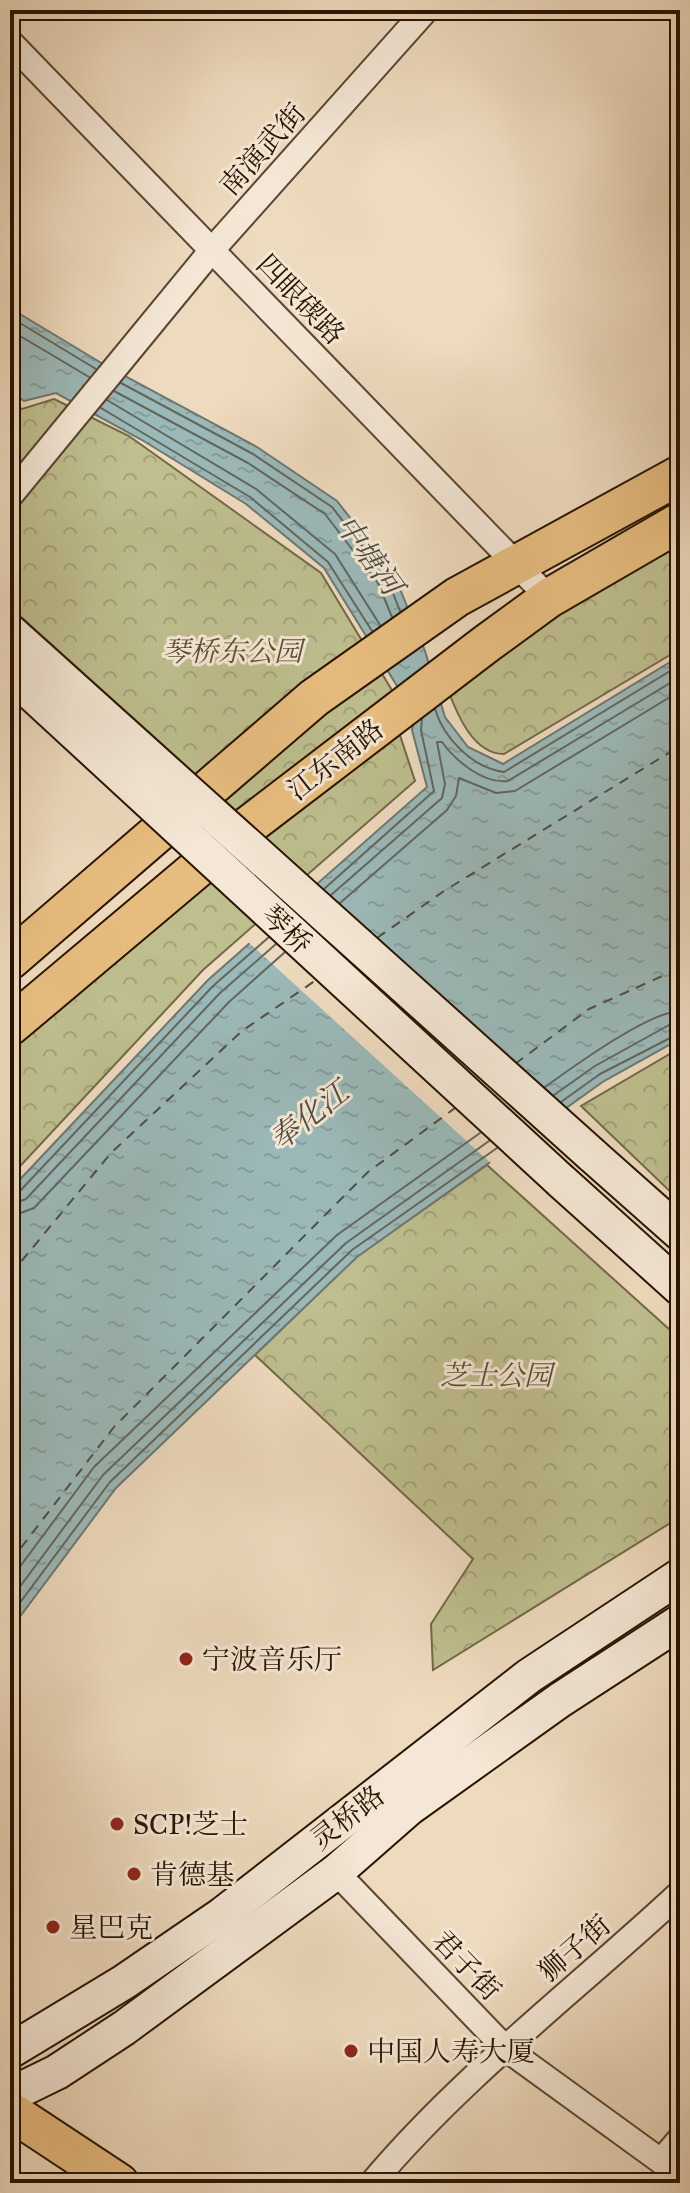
<svg xmlns="http://www.w3.org/2000/svg" width="690" height="2193" viewBox="0 0 690 2193" font-family="'IM FELL Great Primer','Noto Serif SC',serif">
  <style>
    .park { fill: url(#park-crowns); stroke: #736848; stroke-width: 2 }
    .water { fill: url(#water-ripples); stroke: #6d776f; stroke-width: 2 }
    .pier { fill: #eedabe }
    .lines { fill: none; stroke-linecap: round; stroke-linejoin: round }
    .shore { stroke: #62665d; stroke-width: 2 }
    .ferry { stroke: #504d41; stroke-width: 2; stroke-dasharray: 10 8; stroke-linecap: butt }
    .street-casing { stroke: #5a4530; stroke-width: 28 }
    .secondary-casing { stroke: #281301; stroke-width: 38 }
    .primary-casing { stroke: #281301; stroke-width: 42 }
    .street { stroke: #f4e7d5; stroke-width: 24 }
    .secondary { stroke: #f4e7d5; stroke-width: 34 }
    .primary { stroke: #e7bd7f; stroke-width: 38 }
    .secondary-bridge-casing { stroke: #281301; stroke-width: 38; stroke-linecap: butt }
    .secondary-bridge { stroke: #f4e7d5; stroke-width: 34 }
    .poi-dot { fill: #8f2418; stroke: #f4e7d5; stroke-width: 3 }
    .labels { text-anchor: middle; stroke-width: 6; stroke-linejoin: round; paint-order: stroke }
    .street-label { font-size: 28px; fill: #281301; stroke: #f4e7d5 }
    .park-label { font-size: 28px; font-style: italic; fill: #5c4f32; stroke: #f4e7d5 }
    .poi-label { font-size: 28px; fill: #281301; stroke: #f4e7d5; text-anchor: start }
    .water-label { font-size: 30px; font-style: italic; fill: #504d41; stroke: #f4e7d5 }
  </style>
  <defs>
    <pattern id="park-crowns" width="20" height="18" patternUnits="userSpaceOnUse" patternTransform="scale(2)"><rect width="20" height="18" fill="#bebe8e"/><path d="M2 6a3 3 0 1 1 6 0M12 15a3 3 0 1 1 6 0" fill="none" stroke="#a3a279"/></pattern>
    <pattern id="water-ripples" width="26" height="14" patternUnits="userSpaceOnUse" patternTransform="scale(2)"><rect width="26" height="14" fill="#9bb9b9"/><path d="M2 4q2-2 4 0t4 0M15 11q2-2 4 0t4 0" fill="none" stroke="#869e9d"/></pattern>
  </defs>
  <rect width="100%" height="100%" fill="#eedabe"/>
  <filter id="stains"><feTurbulence type="fractalNoise" baseFrequency=".0025" numOctaves="4"/><feColorMatrix values="0 0 0 0 .2 0 0 0 0 .09 0 0 0 0 .02 0 0 0 .5 -.17"/></filter>
  <radialGradient id="worn" r=".72"><stop offset=".6" stop-color="#630" stop-opacity="0"/><stop offset="1" stop-color="#630" stop-opacity=".3"/></radialGradient>
  <g class="park">
    <polygon points="54,399 129,436 321,573 410,720 398,729 415,781 307,875 10,607 10,400 22,409"/>
    <path d="M680,538V649L504,754C473,754 457,714 448,690L559,610Z"/>
    <polygon points="212,872 260,920 203,970 10,1177 10,1042"/>
    <polygon points="680,1048 680,1201 581,1106"/>
    <polygon points="487,1165 680,1339 680,1517 433,1670 431,1624 473,1559 255,1355 357,1256"/>
  </g>
  <polygon class="water" points="10,308 108,367 257,447 337,501 394,574 425,651 445,717 468,747 503,764 680,656 680,1039 604,1081 357,1257 116,1488 10,1630 10,1190 208,980 427,787 412,730 415,715 324,568 246,504 142,440 56,393 24,401 10,391"/>
  <polygon class="pier" points="314,881 567,1113 493,1165 247,941"/>
  <g class="lines">
    <g class="shore">
      <polyline points="10,317 96,369"/>
      <polyline points="10,330 89,377"/>
      <polyline points="121,383 253,454 332,507 387,578 400,611"/>
      <polyline points="114,391 248,463 325,514 378,583 392,617"/>
      <polyline points="107,400 256,489 335,554 380,625"/>
      <polyline points="101,408 250,497 328,562 372,631"/>
      <path d="M435,709C444,739 473,768 504,772L680,665"/>
      <polyline points="324,889 434,791 421,730 422,719"/>
      <path d="M331,895L442,798L445,784L437,742H442C456,761 483,784 508,781L680,677"/>
      <polyline points="340,903 447,810 456,796 459,778 496,793 515,791 680,691"/>
      <path d="M545,1087C573,1067 648,1012 680,1011"/>
      <polyline points="554,1095 595,1066 669,1025 680,1023"/>
      <polyline points="561,1102 600,1074 680,1033"/>
      <polyline points="10,1195 19,1192 213,986 269,937"/>
      <polyline points="10,1205 26,1199 220,993 276,944"/>
      <polyline points="10,1217 34,1208 229,1002 285,952"/>
      <polyline points="10,1580 94,1467 337,1235 480,1133"/>
      <polyline points="10,1600 103,1475 346,1243 489,1141"/>
      <polyline points="10,1616 110,1482 352,1250 497,1148"/>
    </g>
    <g class="ferry">
      <polyline points="377,938 444,891 680,746"/>
      <polyline points="515,1064 589,1009 680,968"/>
      <polyline points="10,1275 111,1153 242,1031 319,978"/>
      <polyline points="10,1562 114,1427 368,1172 455,1108"/>
    </g>
    <defs>
      <g id="street">
        <polyline points="10,42 549,598"/>
        <polyline points="10,496 212,250 426,10"/>
        <polyline points="336,1872 505,2048 680,2175"/>
        <polyline points="661,2161 680,2139"/>
        <path d="M372,2183C463,2075 577,1989 680,1893"/>
      </g>
      <g id="secondary">
        <polyline points="10,632 39,658"/>
        <polyline points="592,1155 680,1233"/>
        <polyline points="561,1181 680,1288"/>
        <polyline points="10,2051 124,1982 222,1915 529,1676 680,1576"/>
        <polyline points="10,2095 57,2072 124,2028 336,1872 409,1808 560,1700 680,1622"/>
      </g>
      <g id="primary">
        <polyline points="10,960 314,698 457,597 680,475"/>
        <polyline points="10,1026 244,829 486,644 549,598 680,522"/>
        <polyline points="10,2111 119,2183"/>
      </g>
    </defs>
    <use href="#street" class="street-casing"/>
    <use href="#secondary" class="secondary-casing"/>
    <use href="#primary" class="primary-casing"/>
    <use href="#street" class="street"/>
    <use href="#secondary" class="secondary"/>
    <use href="#primary" class="primary"/>
    <defs>
      <g id="secondary-bridge">
        <polyline points="39,658 592,1155"/>
        <polyline points="13,676 561,1181"/>
      </g>
    </defs>
    <use href="#secondary-bridge" class="secondary-bridge-casing"/>
    <use href="#secondary-bridge" class="secondary-bridge"/>
  </g>
  <g class="poi-dot">
    <circle cx="186" cy="1659" r="8"/>
    <circle cx="117" cy="1824" r="8"/>
    <circle cx="134" cy="1874" r="8"/>
    <circle cx="53" cy="1927" r="8"/>
    <circle cx="351" cy="2051" r="8"/>
  </g>
  <g class="labels">
    <g class="street-label">
      <text transform="translate(262 149) rotate(-48)" y="10">南演武街</text>
      <text transform="translate(301 299) rotate(46)" y="10">四眼碶路</text>
      <text transform="translate(335 759) rotate(-38)" y="10">江东南路</text>
      <text transform="translate(287 929) rotate(43)" y="10">琴桥</text>
      <text transform="translate(347 1817) rotate(-38)" y="10">灵桥路</text>
      <text transform="translate(574 1948) rotate(-41)" y="10">狮子街</text>
      <text transform="translate(467 1965) rotate(46)" y="10">君子街</text>
    </g>
    <g class="park-label">
      <text x="232" y="661">琴桥东公园</text>
      <text x="496" y="1385">芝士公园</text>
    </g>
    <g class="poi-label">
      <text x="202" y="1669">宁波音乐厅</text>
      <text x="133" y="1834">SCP!芝士</text>
      <text x="150" y="1884">肯德基</text>
      <text x="69" y="1937">星巴克</text>
      <text x="367" y="2061">中国人寿大厦</text>
    </g>
    <g class="water-label">
      <text transform="translate(369 555) rotate(54)" y="10">中塘河</text>
      <text transform="translate(309 1116) rotate(-38)" y="10">奉化江</text>
    </g>
  </g>
  <rect width="690" height="2193" fill="none" stroke="#eedabe" stroke-width="40"/>
  <rect x="12" y="12" width="666" height="2169" fill="none" stroke="#281301" stroke-width="4"/>
  <rect x="20" y="20" width="650" height="2153" fill="none" stroke="#281301" stroke-width="2"/>
  <rect width="100%" height="100%" filter="url(#stains)"/>
  <rect width="100%" height="100%" fill="url(#worn)"/>
</svg>
